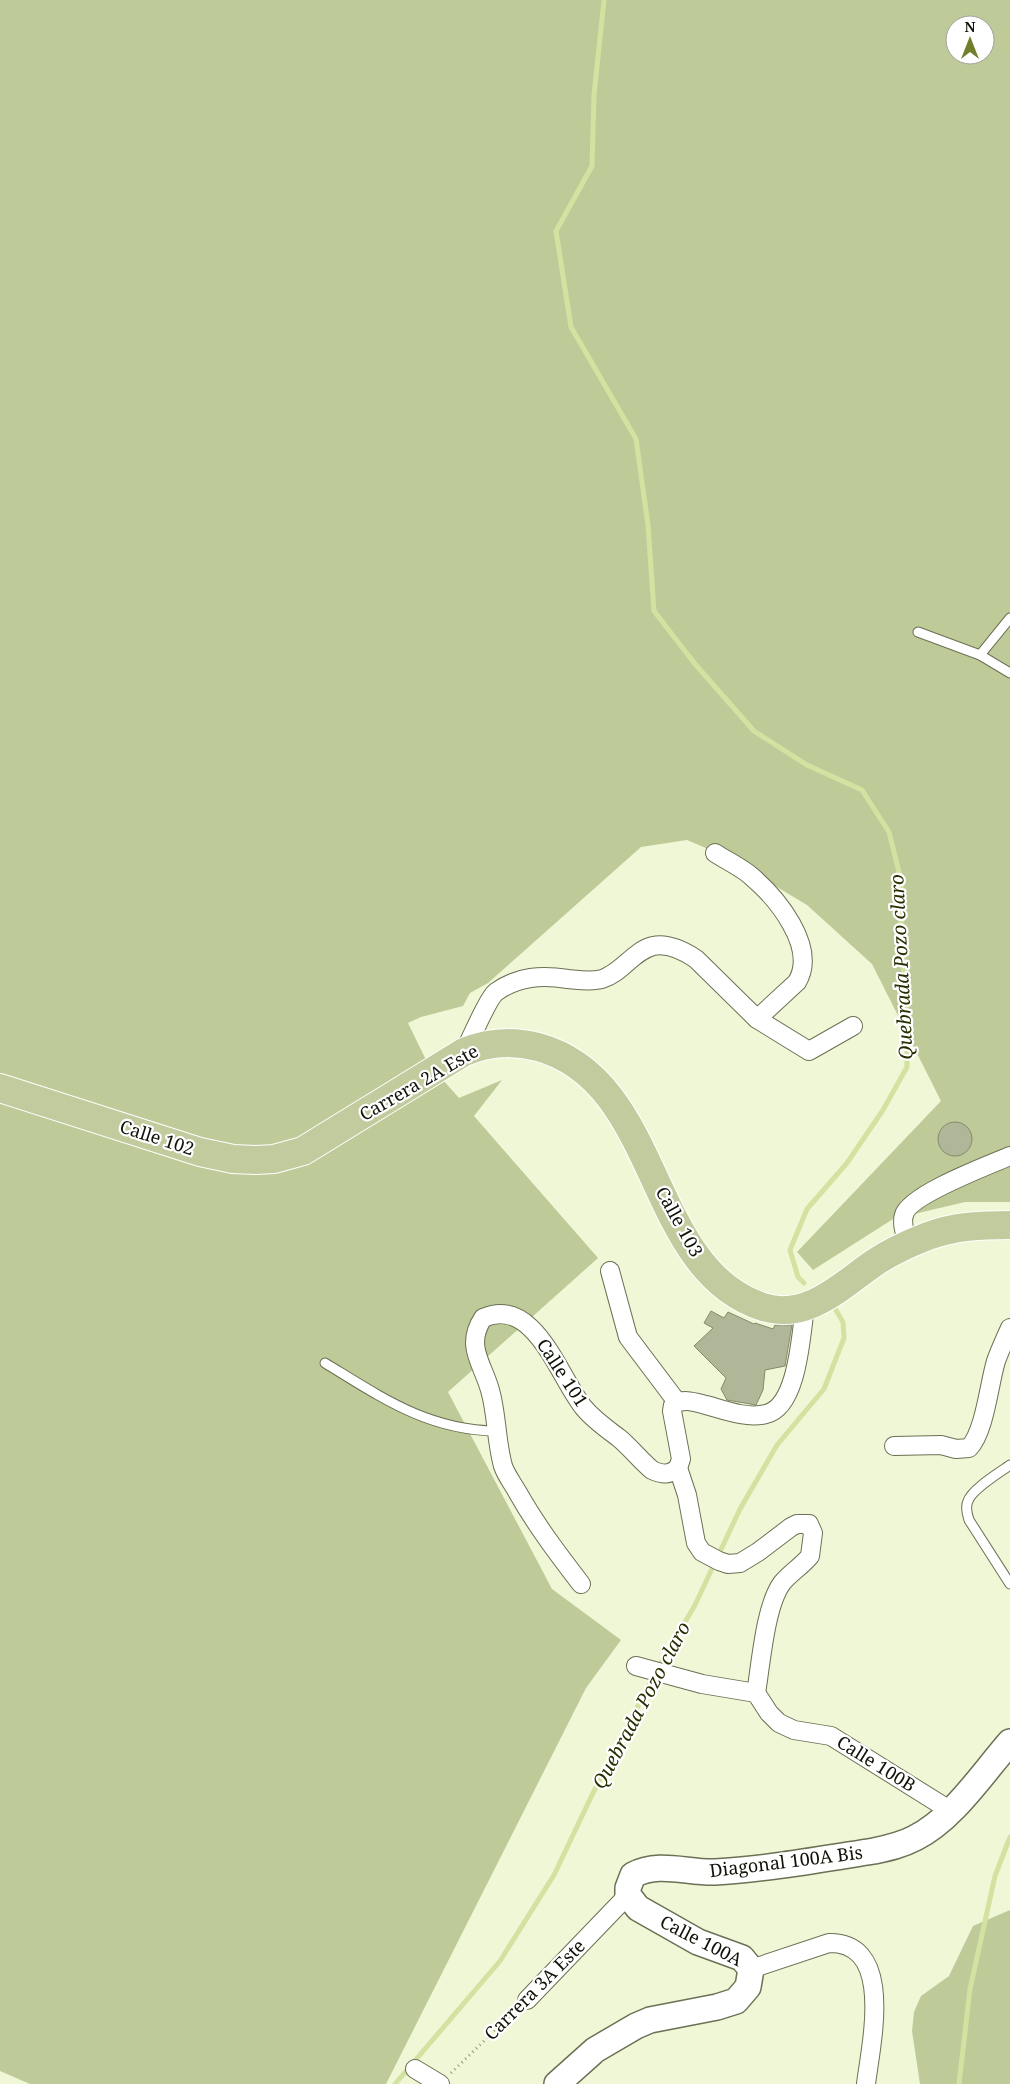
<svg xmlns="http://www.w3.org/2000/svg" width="1010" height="2084" viewBox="0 0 1010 2084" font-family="'Noto Serif',serif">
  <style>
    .green { fill: #bfca99; fill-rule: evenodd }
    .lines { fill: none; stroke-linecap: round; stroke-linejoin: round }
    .stream { stroke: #d4e2a1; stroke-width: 5 }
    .building { fill: #b0b798; stroke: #848a6c }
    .lane-casing { stroke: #6a7154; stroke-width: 11 }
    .street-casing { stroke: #6a7154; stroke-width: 20 }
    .secondary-casing { stroke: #6a7154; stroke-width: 28 }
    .primary-casing { stroke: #fff; stroke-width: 30 }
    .path { stroke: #929780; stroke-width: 3; stroke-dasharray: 1 4; stroke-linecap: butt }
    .lane { stroke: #fff; stroke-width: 9 }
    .street { stroke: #fff; stroke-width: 18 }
    .secondary { stroke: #fff; stroke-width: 25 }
    .primary { stroke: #c2cb9e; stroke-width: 28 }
    .labels { text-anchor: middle; stroke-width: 4.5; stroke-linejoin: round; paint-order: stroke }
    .street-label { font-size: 18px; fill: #111308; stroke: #fff }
    .water-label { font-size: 19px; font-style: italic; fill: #282e00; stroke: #fff }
  </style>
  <rect width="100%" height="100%" fill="#eff7d6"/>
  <g class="green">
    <path d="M0,0H1010V1202H965L893,1219L813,1270L797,1252L941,1101L872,964L807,905L729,858L687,840L641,847L488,983L470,993L463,1006L421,1017L408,1023L427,1062L459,1098L502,1080L474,1116L598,1258L448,1392L552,1589L621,1640L586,1688L386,2084H30L0,2071ZM955,25H985V55H955Z"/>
    <polygon points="1010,1910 1010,2084 920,2084 912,2031 914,2012 921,1996 949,1976 973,1926"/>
  </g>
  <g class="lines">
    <g class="stream">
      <polyline points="604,0 594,95 592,166 556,231 571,327 636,439 648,525 654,611 695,664 754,731 807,765 862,790 889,832 901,880 901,935 907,1019 907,1067 883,1110 847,1163 807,1209 790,1250 798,1277 804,1283"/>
      <polyline points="658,1668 695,1605 740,1509 777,1445 824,1389 844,1338 843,1322 834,1307"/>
      <polyline points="395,2084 500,1961 554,1875 592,1795 654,1675"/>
      <polyline points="959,2084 970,1989 995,1876 1010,1837"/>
    </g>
  </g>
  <g class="building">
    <circle cx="955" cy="1139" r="17"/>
    <polygon points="711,1311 724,1318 728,1312 754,1324 755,1323 773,1329 775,1325 792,1325 785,1366 765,1370 763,1390 756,1405 727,1400 721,1389 726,1378 694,1346 713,1328 704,1323"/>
  </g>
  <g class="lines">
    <defs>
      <g id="lane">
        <polyline points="918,632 980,655 1010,673"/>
        <polyline points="980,655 1010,618"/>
        <path d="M325,1363C381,1397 427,1430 496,1431"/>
        <path d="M1010,1465C999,1473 972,1489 968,1501C965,1507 967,1514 969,1520L1010,1584"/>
      </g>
      <g id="street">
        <path d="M715,853C727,861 741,867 751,876C776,897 818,947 797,982L757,1019"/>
        <path d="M464,1052C470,1041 488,998 496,992C518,976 542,975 568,979C579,980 592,982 602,979C622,973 633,951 653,946C668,943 684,951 696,959L757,1019L809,1051L853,1026"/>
        <path d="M908,1245C906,1236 901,1224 904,1215C909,1195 989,1165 1010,1156"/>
        <polyline points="610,1271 628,1337 677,1402"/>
        <path d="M894,1446L941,1445L956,1449L969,1448C985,1431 989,1384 996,1361C1000,1350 1005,1339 1010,1328"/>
        <path d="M678,1468L687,1495L696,1543L702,1552L719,1561L728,1564L740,1563L758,1552L791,1527L797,1524H809L813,1533L810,1556C802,1566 790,1573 782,1583C765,1606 761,1664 756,1693"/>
        <path d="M678,1468L681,1459L672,1411L673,1405C684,1398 694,1402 706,1405C724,1410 747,1419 766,1414C798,1407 801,1333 805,1307"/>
        <path d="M581,1584C558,1554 536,1525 518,1493C513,1484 506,1475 503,1466C496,1441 497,1414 490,1390C482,1362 465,1346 483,1318C535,1295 559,1378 584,1408C594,1420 607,1429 619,1438C631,1448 640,1460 652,1470C663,1475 669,1475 678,1468"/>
        <polyline points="636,1666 702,1684 756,1693 769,1713 779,1723 794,1730 831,1736 951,1811"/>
        <path d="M751,1969L829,1943C895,1942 871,2043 866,2084"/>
        <polyline points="527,2000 628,1895"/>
        <polyline points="415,2069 440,2084"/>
      </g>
      <path id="secondary" d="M557,2084L595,2050L636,2026L650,2020L717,2007L736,2001L748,1987L751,1969L742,1958L698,1942L638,1908L628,1895V1888L633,1875C659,1861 687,1873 715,1872C767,1869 823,1859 874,1851C888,1848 902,1845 915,1838C953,1819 982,1774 1010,1742"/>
      <path id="primary" d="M0,1088L200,1152L233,1159L256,1160L274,1159L303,1151L464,1052C488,1042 512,1040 538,1047C663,1081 645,1269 763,1307C807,1321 841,1286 874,1263C890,1252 910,1243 928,1236C955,1226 982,1225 1010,1225"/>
    </defs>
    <use href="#lane" class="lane-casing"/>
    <use href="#street" class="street-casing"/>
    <use href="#secondary" class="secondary-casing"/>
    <use href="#primary" class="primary-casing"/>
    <polyline class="path" points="451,2073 515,2011"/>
    <use href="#lane" class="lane"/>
    <use href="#street" class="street"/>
    <use href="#secondary" class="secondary"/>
    <use href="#primary" class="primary"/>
  </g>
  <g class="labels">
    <g class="street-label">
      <text transform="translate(419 1083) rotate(-30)" y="6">Carrera 2A Este</text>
      <text transform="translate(157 1138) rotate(18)" y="6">Calle 102</text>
      <text transform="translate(679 1222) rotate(61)" y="6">Calle 103</text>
      <text transform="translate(562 1373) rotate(57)" y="6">Calle 101</text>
      <text transform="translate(876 1764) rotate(32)" y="6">Calle 100B</text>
      <text transform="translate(786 1862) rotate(-7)" y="6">Diagonal 100A Bis</text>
      <text transform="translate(701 1941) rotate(27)" y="6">Calle 100A</text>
      <text transform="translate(535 1990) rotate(-45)" y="6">Carrera 3A Este</text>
    </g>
    <g class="water-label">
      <text transform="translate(901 967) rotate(-93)" y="7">Quebrada Pozo claro</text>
      <text transform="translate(641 1705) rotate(-62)" y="7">Quebrada Pozo claro</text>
    </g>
  </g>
  <g transform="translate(970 40)"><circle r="24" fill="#ffffff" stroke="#a0a19c"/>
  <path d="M0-4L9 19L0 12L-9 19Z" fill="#717e2c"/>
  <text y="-8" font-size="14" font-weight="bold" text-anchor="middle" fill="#111308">N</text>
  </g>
</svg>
